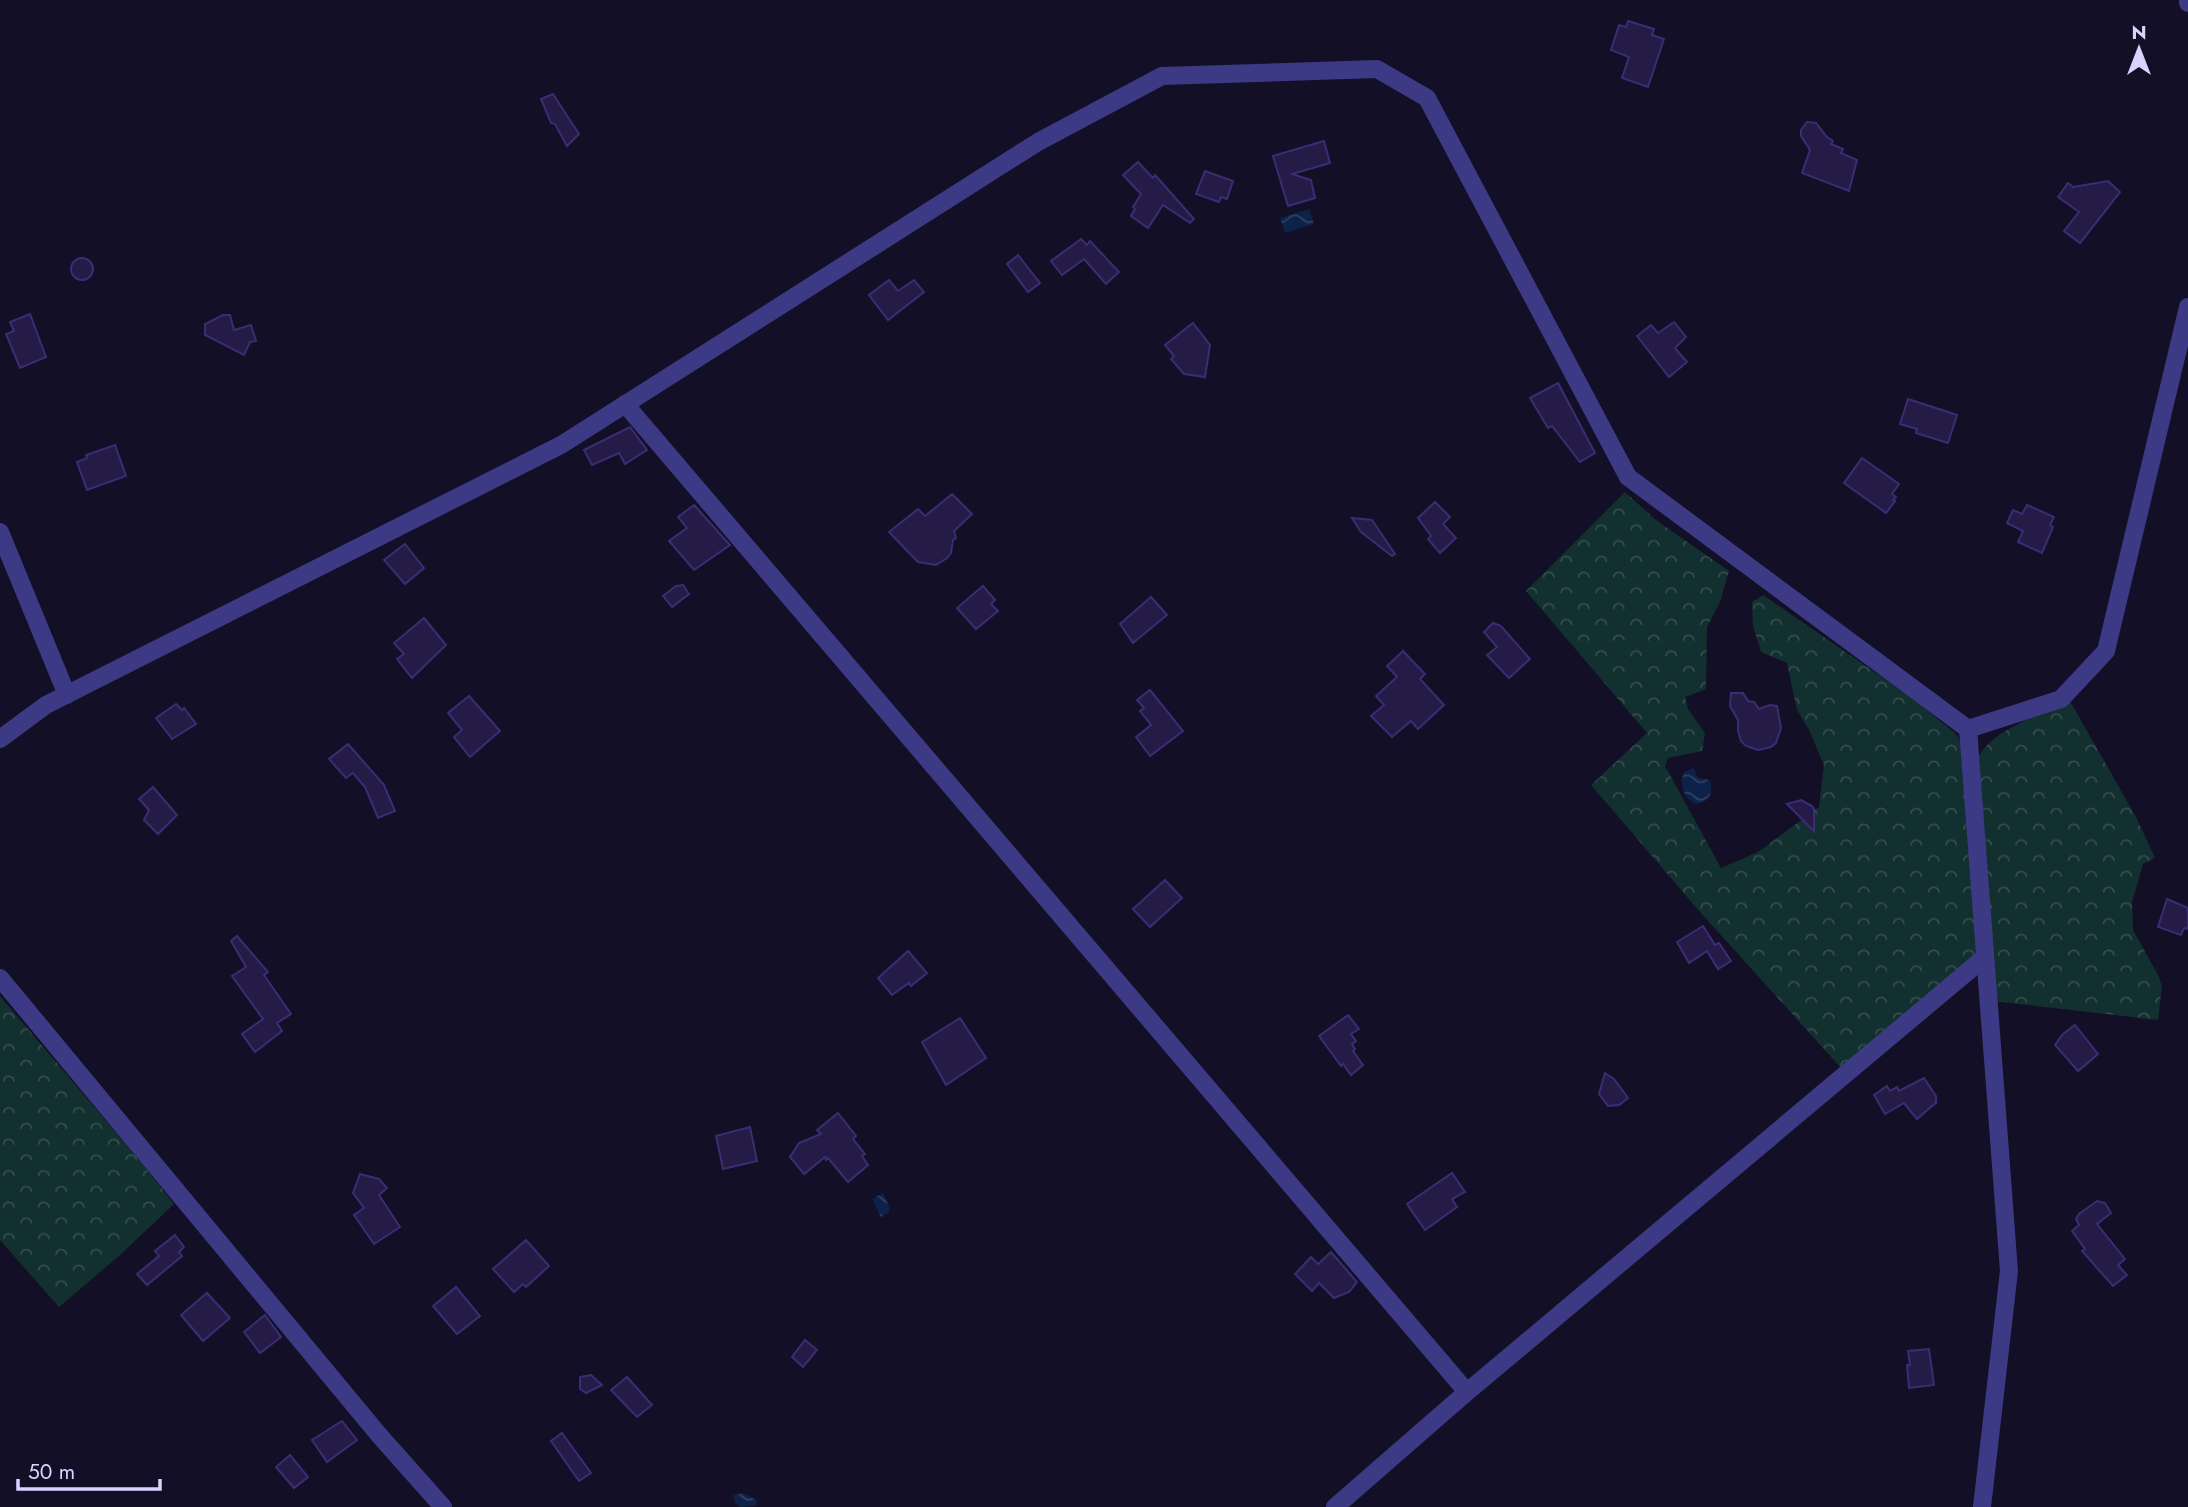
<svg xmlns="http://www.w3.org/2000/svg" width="2188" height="1507" viewBox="0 0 2188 1507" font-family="Jost,sans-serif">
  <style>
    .forest { fill: url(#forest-crowns) }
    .water { fill: url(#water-waves) }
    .building { fill: #241b47; stroke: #3b2d73; stroke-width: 2 }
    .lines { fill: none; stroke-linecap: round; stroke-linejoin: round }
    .minor { stroke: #3d3a85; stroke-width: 18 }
  </style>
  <defs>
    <pattern id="forest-crowns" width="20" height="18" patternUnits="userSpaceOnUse" patternTransform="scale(1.75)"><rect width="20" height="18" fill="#12302f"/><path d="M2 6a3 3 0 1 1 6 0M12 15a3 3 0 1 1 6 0" fill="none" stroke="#344d4e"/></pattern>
    <pattern id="water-waves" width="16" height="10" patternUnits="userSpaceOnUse" patternTransform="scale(1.75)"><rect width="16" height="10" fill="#0c2248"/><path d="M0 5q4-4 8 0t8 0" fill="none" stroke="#2f4163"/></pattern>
  </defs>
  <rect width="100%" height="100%" fill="#130f26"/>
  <g class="forest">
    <polygon points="1625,492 1656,520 1729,571 1720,602 1707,627 1706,689 1685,697 1688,709 1705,733 1702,751 1668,758 1665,766 1721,868 1758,852 1819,807 1824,765 1809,730 1797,710 1787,663 1761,652 1753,626 1752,602 1763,595 1912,698 1955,733 1960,741 1977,953 1843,1070 1700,912 1591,785 1647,733 1526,591"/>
    <path d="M2070,697L2071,703L2136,817L2155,858L2143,864L2132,902L2133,930L2158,975L2162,986L2158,1020L1992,1001L1977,761C1988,729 2044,716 2070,697Z"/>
    <polygon points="0,996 141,1162 174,1204 120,1255 59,1307 0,1240"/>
  </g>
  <g class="water">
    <polygon points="1309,209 1314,224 1285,233 1280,218"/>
    <path d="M1694,768L1698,778L1710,780C1713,792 1711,801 1697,804C1684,800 1679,785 1684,772Z"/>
    <polygon points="883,1193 890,1208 888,1213 881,1217 872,1199"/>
    <polygon points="743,1493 757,1500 756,1506 740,1507 735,1503 733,1495"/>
  </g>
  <g class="building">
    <polygon points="1628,21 1654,29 1652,35 1664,39 1648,87 1622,78 1629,57 1611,50 1619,25 1626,27"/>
    <polygon points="553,94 579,134 567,146 555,124 551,123 541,99"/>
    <polygon points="1807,122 1816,123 1827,137 1833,141 1831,144 1843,149 1841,153 1857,160 1849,191 1802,173 1810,150 1801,136 1801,130"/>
    <polygon points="1324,141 1330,163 1292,174 1311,180 1315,198 1288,206 1273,156"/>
    <polygon points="1138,162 1153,178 1155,175 1194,219 1190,223 1163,205 1148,228 1131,216 1135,209 1133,207 1141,194 1123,175"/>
    <polygon points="1205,171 1233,181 1227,199 1221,197 1219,202 1196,194"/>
    <polygon points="2108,181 2120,192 2080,243 2064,231 2079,212 2058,197 2068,183 2073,187"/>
    <polygon points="1081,239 1087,245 1090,241 1119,272 1106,284 1084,259 1062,275 1051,261"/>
    <polygon points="1018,255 1040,283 1028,292 1007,264"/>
    <circle cx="82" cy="269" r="11"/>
    <polygon points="889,280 898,291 914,280 924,292 888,320 869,295"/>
    <polygon points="30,314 46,357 20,368 6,334 14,331 10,322"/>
    <polygon points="223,315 230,315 234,330 251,325 256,341 250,342 244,355 205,335 205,324"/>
    <polygon points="1674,322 1686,337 1675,348 1687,362 1669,377 1637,336 1651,325 1658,333"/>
    <polygon points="1193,323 1210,345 1205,377 1184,374 1171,359 1174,356 1165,345"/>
    <polygon points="1558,383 1595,453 1580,462 1552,426 1548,428 1530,398"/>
    <polygon points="1908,399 1957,415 1948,443 1916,433 1917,429 1900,424"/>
    <polygon points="630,427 647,450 625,464 619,453 592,465 584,450"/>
    <polygon points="115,445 126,476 87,490 77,462 87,458 86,455"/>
    <polygon points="1862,458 1899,484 1892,494 1896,497 1893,500 1895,501 1886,513 1844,483"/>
    <polygon points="952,494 972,514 954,531 956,538 953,540 951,553 947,558 936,565 918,562 889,532 918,509 925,516"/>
    <polygon points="1435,502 1450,517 1443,524 1456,538 1440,553 1428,539 1431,536 1418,518"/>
    <polygon points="694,505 730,545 694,570 669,541 687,528 678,517"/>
    <polygon points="2027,505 2054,517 2050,525 2053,527 2042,553 2018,542 2023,531 2007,523 2013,510 2022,514"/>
    <polygon points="1352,518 1372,520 1395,554 1392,556 1361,532"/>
    <polygon points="405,544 424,568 405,584 384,560"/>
    <polygon points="683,585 689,594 672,607 663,596 676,586"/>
    <polygon points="983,586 995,600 991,604 998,611 976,629 957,608"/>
    <polygon points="1151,597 1167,615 1133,643 1120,624"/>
    <polygon points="424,618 446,645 412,678 397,659 404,654 394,643"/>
    <polygon points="1493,623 1501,626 1530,659 1509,678 1487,655 1497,647 1484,632"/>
    <polygon points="1403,651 1425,674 1420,679 1444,705 1418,729 1411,721 1392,737 1371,716 1384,705 1376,696 1397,677 1387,666"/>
    <polygon points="1150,690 1183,731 1150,756 1136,737 1151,725 1140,711 1144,708 1137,700"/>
    <polygon points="1731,693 1743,693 1748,701 1754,702 1759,709 1770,705 1777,706 1781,728 1776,743 1771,747 1758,750 1746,746 1741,741 1738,731 1738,720 1730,706"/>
    <polygon points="469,696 500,731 470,757 454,737 462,730 448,713"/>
    <polygon points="176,704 182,710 184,708 196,724 172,739 156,718"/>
    <polygon points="348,744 384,785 395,811 378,818 365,787 353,773 346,778 329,759"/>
    <polygon points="153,787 177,815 158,834 144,820 149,810 139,799"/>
    <polygon points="1801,800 1812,806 1814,809 1814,831 1787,804"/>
    <polygon points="1165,880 1182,898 1150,927 1133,909"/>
    <polygon points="2167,899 2188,908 2188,929 2184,928 2181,935 2158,927"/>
    <polygon points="1703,926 1715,945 1719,943 1731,961 1718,969 1707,951 1689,963 1677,942"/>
    <polygon points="237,936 268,972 264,975 291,1014 277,1023 282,1031 255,1052 242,1034 263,1019 232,976 246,967 231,941"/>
    <polygon points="908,951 927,973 911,986 909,983 892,995 878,978"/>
    <polygon points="1348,1015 1359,1029 1351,1034 1356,1041 1352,1044 1355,1049 1353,1051 1363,1065 1351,1075 1343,1064 1341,1066 1319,1036"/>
    <polygon points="960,1018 986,1058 946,1085 922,1042"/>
    <polygon points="2075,1025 2098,1054 2078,1071 2055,1045 2063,1034"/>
    <polygon points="1605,1073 1614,1079 1628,1098 1619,1105 1608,1106 1599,1094"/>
    <polygon points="1924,1078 1936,1096 1936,1103 1932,1106 1917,1119 1904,1103 1885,1114 1874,1095 1887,1086 1890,1091 1897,1087 1899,1091"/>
    <polygon points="838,1113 856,1136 853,1139 865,1154 862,1156 868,1165 848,1182 828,1158 826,1160 825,1157 804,1174 790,1157 799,1143 821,1134 817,1130"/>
    <polygon points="750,1127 757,1161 723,1169 716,1136"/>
    <polygon points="1452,1173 1465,1192 1452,1199 1457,1207 1425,1230 1407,1204"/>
    <polygon points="360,1174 379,1179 387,1188 379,1195 400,1227 374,1244 354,1215 364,1208 353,1193"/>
    <polygon points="2097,1201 2105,1203 2111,1213 2097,1224 2125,1259 2118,1265 2127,1275 2113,1286 2082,1251 2085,1249 2072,1231 2079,1225 2076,1219 2079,1214"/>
    <polygon points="175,1235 184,1247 179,1252 182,1256 147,1285 137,1274 159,1256 155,1251"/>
    <polygon points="526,1240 549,1266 526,1287 523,1284 514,1292 493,1269"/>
    <polygon points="1331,1252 1357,1282 1349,1292 1334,1298 1319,1283 1312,1291 1295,1274 1311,1257 1318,1264"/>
    <polygon points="456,1287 480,1316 457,1334 433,1306"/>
    <polygon points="207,1293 230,1318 203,1341 181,1315"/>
    <polygon points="265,1315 281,1337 260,1353 244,1332"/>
    <polygon points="805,1340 817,1350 803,1367 792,1357"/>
    <polygon points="1929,1349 1934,1385 1909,1388 1907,1365 1910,1365 1908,1351"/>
    <polygon points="591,1375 602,1385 586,1393 580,1389 580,1377"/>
    <polygon points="627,1377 652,1405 637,1417 611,1390"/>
    <polygon points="342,1421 357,1440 327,1462 312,1440"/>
    <polygon points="562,1433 591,1473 579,1481 551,1441"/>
    <polygon points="290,1455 308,1477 294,1488 276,1467"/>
  </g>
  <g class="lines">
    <g class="minor">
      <polyline points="2188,0 2188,3"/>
      <polyline points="625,404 1467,1392"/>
      <polyline points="0,532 67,695"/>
      <polyline points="1968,729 2009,1271 1982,1507"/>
      <polyline points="0,739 46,705 561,445 1038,142 1162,76 1377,69 1427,98 1628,477 1968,729 2061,699 2106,651 2188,307"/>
      <polyline points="0,978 379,1435 443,1507"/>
      <polyline points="1335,1507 1467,1392 1985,957"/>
    </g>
  </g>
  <g transform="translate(2139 49)" stroke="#130f26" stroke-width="5" paint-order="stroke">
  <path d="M0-5L12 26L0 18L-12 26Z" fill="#d9d4ff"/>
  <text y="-10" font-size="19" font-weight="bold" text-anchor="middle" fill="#d9d4ff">N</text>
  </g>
  <path d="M18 1479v10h142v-10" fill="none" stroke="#d9d4ff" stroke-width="3.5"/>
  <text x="28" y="1479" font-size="21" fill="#d9d4ff" stroke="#130f26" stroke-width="5" paint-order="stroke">50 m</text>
</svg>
